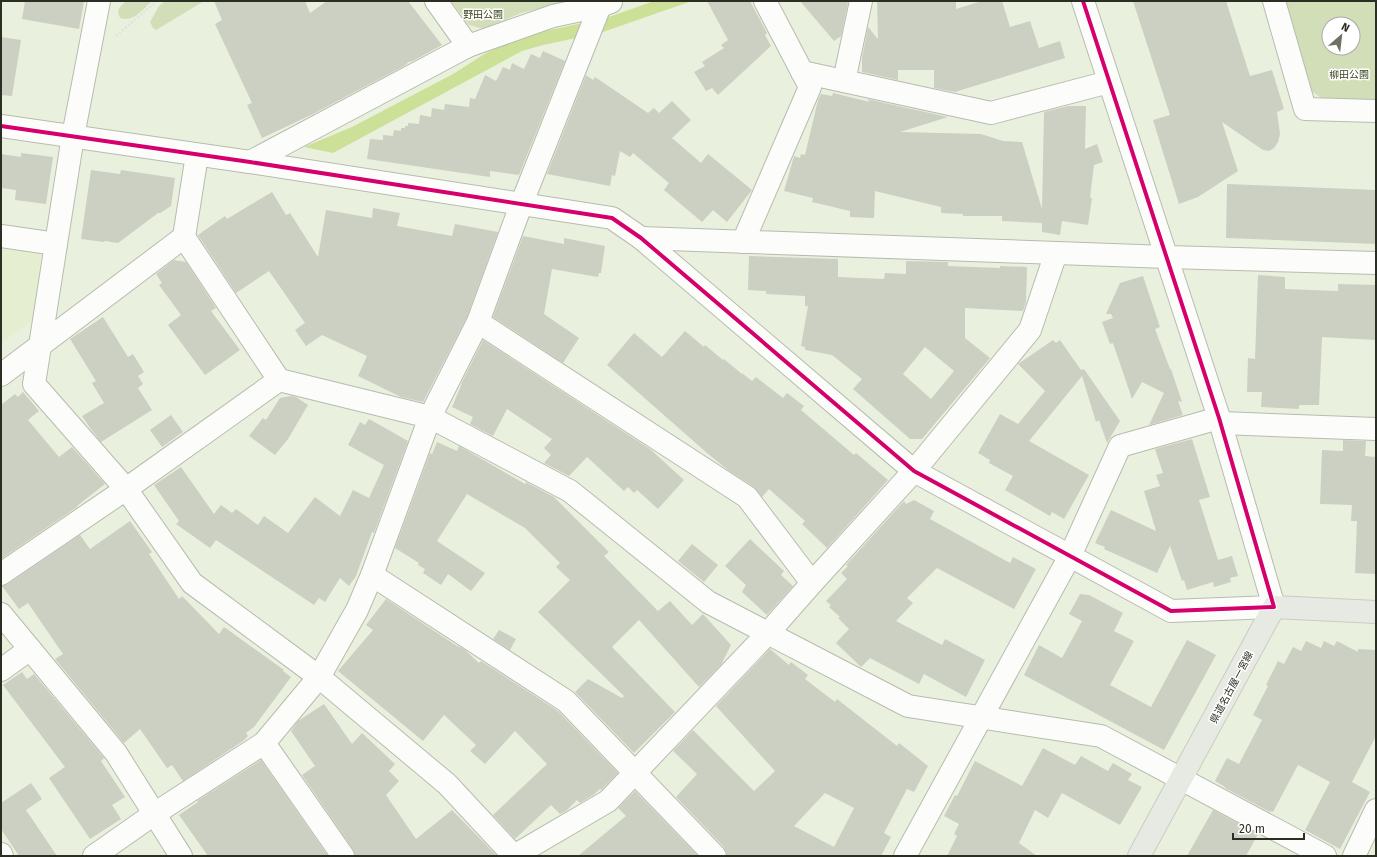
<svg xmlns="http://www.w3.org/2000/svg" width="1377" height="857" viewBox="0 0 1377 857" font-family="'Fira Sans','Noto Sans JP',sans-serif">
  <style>
    .built { fill: #e5eed1 }
    .green { fill: #d2deb7; fill-rule: evenodd }
    .water { fill: #cce197 }
    .building { fill: #cbd0c2; fill-rule: evenodd }
    .lines { fill: none; stroke-linecap: round; stroke-linejoin: round }
    .minor-casing { stroke: #b7bcae; stroke-width: 24 }
    .major-casing { stroke: #c9ccc3; stroke-width: 24 }
    .path { stroke: #e1e2dd; stroke-width: 2.5; stroke-dasharray: 2 2; stroke-linecap: butt }
    .minor { stroke: #fcfdfa; stroke-width: 22 }
    .major { stroke: #e7eae2; stroke-width: 22 }
    .cycleway-casing { stroke: #fff; stroke-width: 6 }
    .cycleway { stroke: #d6006c; stroke-width: 4 }
    .labels { text-anchor: middle; stroke-width: 3; stroke-linejoin: round; paint-order: stroke }
    .park-label { font-size: 10px; fill: #39431b; stroke: #fff }
    .street-label { font-size: 10px; fill: #2b2e22; stroke: #fff }
  </style>
  <rect width="100%" height="100%" fill="#eaf0de"/>
  <polygon class="built" points="1,243 39,249 41,256 33,320 1,343"/>
  <g class="green">
    <path d="M126,1H152C143,9 133,23 120,18L118,12L119,8Z"/>
    <polygon points="165,1 204,1 156,30 153,28 150,22 159,6"/>
    <polygon points="451,1 571,1 521,13 484,29 469,25"/>
    <path d="M1283,1H1376V100L1323,99L1311,91ZM1329,24H1353V48H1329Z"/>
  </g>
  <polygon class="water" points="654,1 692,1 600,33 543,45 522,51 333,153 304,147 352,127 453,74 486,53 531,34 606,18"/>
  <g class="building">
    <polygon points="25,1 84,1 79,29 22,19"/>
    <polygon points="214,1 305,1 310,13 327,1 408,1 442,45 411,62 410,61 404,66 311,115 262,138 247,105 252,103 215,24 222,20"/>
    <polygon points="707,1 750,1 767,33 765,35 771,46 718,95 712,88 706,91 694,72 705,66 702,62 724,48 721,45 728,40"/>
    <polygon points="800,1 846,1 848,3 841,36 834,41"/>
    <polygon points="877,1 956,1 956,9 982,1 1002,1 1010,27 1030,21 1039,48 1060,41 1065,58 955,92 934,88 934,70 898,70 898,80 862,72 862,58 868,27 878,39"/>
    <polygon points="1133,1 1226,1 1250,76 1272,70 1284,109 1277,112 1280,134 1278,142 1274,148 1269,151 1263,150 1222,122 1238,171 1198,197 1179,204 1153,120 1170,115"/>
    <polygon points="1,37 21,40 12,96 1,95"/>
    <polygon points="543,51 565,61 519,175 490,171 490,177 367,159 370,139 383,140 383,135 393,136 394,130 401,131 401,128 405,128 405,126 408,126 408,123 419,124 420,115 431,117 432,108 444,110 445,104 469,107 470,98 475,99 485,75 496,81 503,67 510,70 512,63 524,69 531,54 540,58"/>
    <polygon points="586,75 593,80 595,77 648,113 654,108 659,113 672,101 691,120 672,138 701,163 708,154 752,190 727,222 713,210 702,222 664,190 669,183 633,153 630,157 620,151 615,176 612,175 610,186 547,174"/>
    <polygon points="833,93 870,102 867,99 948,117 900,132 981,134 1003,141 1022,142 1042,209 1044,112 1068,106 1086,106 1085,149 1097,144 1103,162 1094,165 1090,198 1092,198 1088,225 1062,221 1060,235 1042,232 1042,223 1002,221 1002,216 963,216 963,214 941,213 941,207 875,191 874,218 850,217 850,211 812,202 813,198 784,191 794,156 800,158 801,154 805,155 818,100 821,94 832,96"/>
    <polygon points="21,153 53,157 46,204 15,200 16,190 1,188 1,154 21,157"/>
    <polygon points="91,170 120,174 121,170 175,178 171,206 160,213 158,213 118,243 105,241 104,242 81,239"/>
    <polygon points="1227,184 1376,190 1376,244 1226,238"/>
    <polygon points="272,192 286,215 290,213 318,257 326,210 372,218 373,208 400,213 397,226 452,236 455,224 498,232 467,317 423,402 401,397 358,376 367,356 322,335 306,346 295,330 305,323 269,271 236,293 198,235 225,216 227,219"/>
    <polygon points="523,236 564,244 564,238 605,246 601,273 599,273 598,277 552,269 544,314 579,338 563,363 493,317"/>
    <path d="M749,256L838,259V277L884,279L885,273L906,274V261L948,262V266L1000,268V266L1027,267L1026,302L1023,311L965,308V338L990,358L922,439H910L853,389L862,379L832,355L805,350V347L801,346L808,306H805V296L766,294V291L748,290ZM925,347L954,371L931,399L903,374Z"/>
    <polygon points="174,260 186,262 216,308 211,311 240,350 205,375 168,325 181,315 159,285 162,283 156,274"/>
    <polygon points="1258,275 1285,277 1285,289 1338,291 1338,284 1376,285 1376,340 1322,337 1319,405 1299,405 1299,409 1261,407 1262,392 1247,392 1248,358 1255,359"/>
    <polygon points="1143,276 1160,327 1155,329 1170,369 1171,369 1182,402 1178,401 1183,415 1149,425 1164,393 1142,382 1132,399 1113,343 1110,344 1102,322 1113,318 1111,314 1106,314 1120,283"/>
    <polygon points="103,317 128,357 133,354 144,372 138,376 143,384 138,388 152,410 101,442 90,428 82,416 104,403 92,383 96,381 70,339"/>
    <polygon points="685,331 704,347 705,345 723,360 724,359 742,374 742,373 752,381 756,377 783,398 787,393 804,406 801,410 854,455 856,453 888,480 827,548 802,524 805,521 769,489 762,497 754,487 728,470 707,453 607,365 634,333 662,357"/>
    <polygon points="483,340 650,449 684,480 658,509 637,490 634,493 628,487 624,491 587,457 569,476 544,463 551,455 544,448 552,439 507,409 493,436 470,424 473,417 452,407 462,383 461,384"/>
    <polygon points="1053,340 1056,343 1060,340 1081,370 1084,369 1120,421 1107,443 1099,420 1096,422 1082,376 1029,441 1089,475 1064,519 1052,512 1050,516 1005,490 1013,476 989,463 990,460 978,453 1000,414 1018,424 1045,391 1018,364"/>
    <polygon points="23,392 39,411 28,420 59,457 72,447 105,484 77,506 77,507 1,559 1,405 15,394 18,397"/>
    <polygon points="291,396 296,397 308,405 288,439 275,455 249,436 263,418 266,420 280,398"/>
    <polygon points="171,415 183,432 162,447 150,430"/>
    <polygon points="369,419 408,441 374,533 372,532 356,576 349,586 340,578 325,602 319,598 314,605 216,540 210,548 176,524 179,521 154,485 181,467 214,514 221,505 232,513 236,509 258,525 264,516 288,533 315,497 340,516 353,490 369,498 384,465 348,445 360,422 365,425"/>
    <polygon points="1192,439 1210,497 1199,500 1218,560 1232,556 1238,576 1230,578 1231,582 1214,587 1213,582 1187,590 1184,580 1182,581 1170,546 1157,573 1104,549 1105,547 1095,543 1111,510 1156,531 1144,491 1160,486 1156,475 1163,473 1155,449"/>
    <polygon points="1343,440 1366,441 1365,456 1376,457 1376,574 1355,573 1357,521 1351,521 1352,505 1320,504 1322,450 1343,451"/>
    <polygon points="437,442 457,451 459,446 525,484 526,482 554,497 609,552 604,556 658,611 670,601 692,625 703,614 731,645 721,665 699,687 639,620 612,647 675,712 634,753 575,692 588,679 622,698 624,696 538,612 570,580 556,567 560,563 525,528 467,494 437,541 485,573 471,591 448,574 441,585 423,573 425,569 418,565 419,563 395,548 430,453 432,454"/>
    <polygon points="914,500 934,511 930,519 1010,563 1013,557 1036,569 1014,609 937,568 907,598 913,603 896,621 942,645 945,639 985,660 966,697 924,674 919,684 870,658 861,667 836,643 849,629 838,618 840,617 829,607 831,605 826,601 847,579 841,573 848,566 846,565 904,501 906,504"/>
    <polygon points="130,521 152,552 149,554 179,599 182,596 219,634 224,627 284,670 283,671 291,677 254,727 246,733 248,736 243,741 183,781 172,765 167,768 140,729 124,743 55,659 63,654 28,603 19,609 2,586 8,584 80,535 90,549"/>
    <polygon points="750,539 784,571 781,575 793,586 767,615 742,592 746,585 725,566"/>
    <polygon points="692,544 718,565 704,582 678,561"/>
    <polygon points="1080,594 1089,595 1123,613 1114,631 1134,641 1110,685 1151,707 1187,640 1216,655 1164,750 1024,675 1039,645 1062,658 1082,621 1069,614"/>
    <polygon points="386,599 457,646 458,646 465,650 479,663 481,661 558,711 618,773 601,790 600,789 593,795 580,803 577,800 566,811 560,814 551,805 515,839 493,815 547,764 515,731 485,764 470,751 476,745 444,715 423,741 338,671 373,630 366,625"/>
    <polygon points="499,630 516,639 510,650 493,639"/>
    <polygon points="1306,641 1321,648 1324,641 1334,646 1337,641 1358,652 1358,649 1376,650 1376,736 1352,782 1370,792 1340,849 1305,830 1330,782 1298,765 1273,812 1271,811 1270,812 1225,788 1225,787 1215,781 1227,758 1239,764 1262,720 1253,715 1268,686 1266,685 1278,661 1284,664 1293,647 1301,651"/>
    <path d="M770,649L789,665L791,662L808,675L805,679L835,702L837,699L897,746L899,743L928,766L914,792L907,789L884,833L891,837L881,856H727V853L724,847L676,797L697,774L673,751L693,730L754,791L775,771L716,706ZM825,793L854,808L834,847L794,826Z"/>
    <polygon points="22,672 27,679 34,674 104,758 101,761 125,797 112,805 121,819 90,839 49,778 65,767 3,685"/>
    <polygon points="324,704 352,744 362,733 395,764 389,771 399,781 386,795 416,839 452,810 497,856 355,856 353,849 302,775 315,766 291,731 298,721"/>
    <polygon points="1043,748 1075,765 1081,756 1108,771 1113,763 1132,774 1128,780 1142,787 1120,825 1062,793 1048,818 1035,810 1019,843 1037,856 947,856 957,836 954,834 959,824 944,816 955,795 957,796 975,761 1022,786"/>
    <polygon points="261,760 328,856 208,856 179,815 198,802 197,801"/>
    <polygon points="31,783 42,799 26,810 57,856 19,856 1,829 1,803"/>
    <polygon points="635,791 698,856 578,856 626,816 618,808"/>
    <polygon points="1213,810 1258,834 1246,856 1187,856"/>
  </g>
  <g class="lines">
    <defs>
      <g id="minor">
        <polyline points="99,1 73,136 34,384 126,489 192,583 319,677 447,784 514,856"/>
        <polyline points="436,1 468,46"/>
        <polyline points="1274,1 1305,109 1376,111"/>
        <polyline points="802,72 991,113 1109,82"/>
        <polyline points="844,81 861,1"/>
        <polyline points="1,126 250,162 612,218 641,238 914,471 1171,611 1274,607 1219,418 1083,1"/>
        <polyline points="197,155 184,237 279,380"/>
        <polyline points="250,162 468,46 553,16 600,6 611,2"/>
        <polyline points="1,236 56,244"/>
        <polyline points="641,238 1167,257 1376,263"/>
        <polyline points="743,242 810,87 765,1"/>
        <polyline points="478,322 747,497 812,583"/>
        <polyline points="1,375 184,237"/>
        <polyline points="1221,423 1376,429"/>
        <polyline points="1,574 126,489 279,380 430,417 570,491 708,602 908,706 1101,736 1325,856"/>
        <polyline points="372,575 566,701 715,856"/>
        <polyline points="1,614 116,753 181,856"/>
        <polyline points="1,670 30,649"/>
        <polyline points="264,743 343,856"/>
        <polyline points="1,854 2,856"/>
        <polyline points="94,856 154,814 264,743 319,677 357,610 372,575 430,417 478,322 521,205 600,6"/>
        <polyline points="514,856 608,801 768,633 812,583 914,471 1030,330 1056,253"/>
        <polyline points="905,856 1070,556 1120,446 1219,418"/>
        <polyline points="1354,856 1376,810"/>
      </g>
      <polyline id="major" points="1139,856 1274,607 1376,612"/>
    </defs>
    <use href="#minor" class="minor-casing"/>
    <use href="#major" class="major-casing"/>
    <polyline class="path" points="116,36 157,1"/>
    <use href="#minor" class="minor"/>
    <use href="#major" class="major"/>
    <defs>
      <polyline id="cycleway" points="1,126 250,162 612,218 641,238 914,471 1171,611 1274,607 1219,418 1083,1"/>
    </defs>
    <use href="#cycleway" class="cycleway-casing"/>
    <use href="#cycleway" class="cycleway"/>
  </g>
  <g class="labels">
    <g class="park-label">
      <text x="483" y="18">野田公園</text>
      <text x="1349" y="78">柳田公園</text>
    </g>
    <g class="street-label">
      <text transform="translate(1231 687) rotate(-62)" y="4">県道名古屋一宮線</text>
    </g>
  </g>
  <rect width="1377" height="857" fill="none" stroke="#2b2e22" stroke-width="4"/>
  <g transform="translate(1341 36) rotate(28)"><circle r="19" fill="#ffffff" stroke="#aaaba7"/>
  <path d="M0-3L7 15L0 10L-7 15Z" fill="#6e7264"/>
  <text y="-6" font-size="11" font-weight="bold" text-anchor="middle" fill="#2b2e22">N</text>
  </g>
  <path d="M1233 833v6h71v-6" fill="none" stroke="#2b2e22" stroke-width="2"/>
  <text x="1239" y="833" font-size="12" fill="#2b2e22" stroke="#ffffff" stroke-width="3" paint-order="stroke">20 m</text>
</svg>
